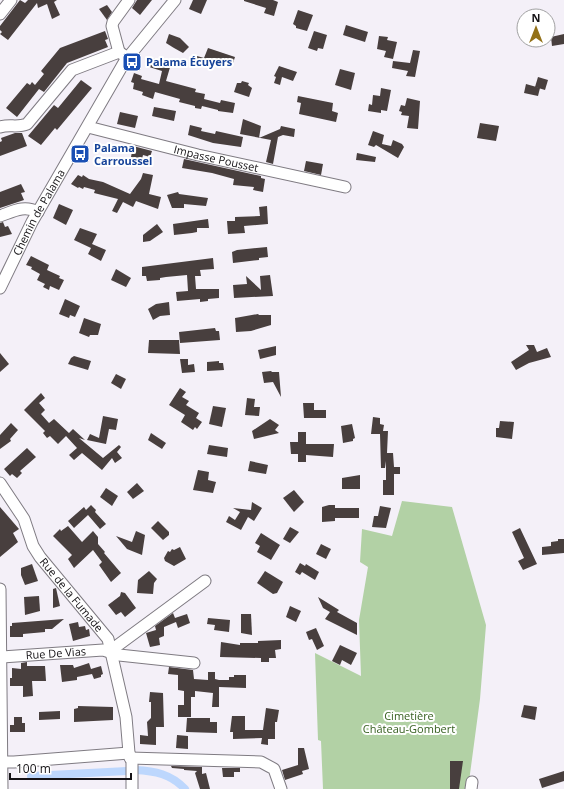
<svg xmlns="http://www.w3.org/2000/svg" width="564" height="789" viewBox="0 0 564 789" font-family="'Open Sans',sans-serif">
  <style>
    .green { fill: #b2d1a5 }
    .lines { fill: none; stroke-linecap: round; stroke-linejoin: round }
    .canal { stroke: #bdd7fd; stroke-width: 8 }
    .building { fill: #483f3e }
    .minor-casing { stroke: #7f7b82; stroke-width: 13 }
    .minor { stroke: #fff; stroke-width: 11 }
    .labels { text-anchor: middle; stroke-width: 4; stroke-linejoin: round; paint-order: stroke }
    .transit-label { font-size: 11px; font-weight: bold; fill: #164399; stroke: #fff; text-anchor: start }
    .street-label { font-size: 11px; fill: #151316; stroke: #fff }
    .park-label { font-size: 11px; fill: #376021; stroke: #fff }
  </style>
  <rect width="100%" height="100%" fill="#f4f0f8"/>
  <polygon class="green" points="402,501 452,507 486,625 480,699 468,789 323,789 321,741 318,740 315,653 361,676 359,620 368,567 360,562 362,529 392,536"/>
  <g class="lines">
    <g class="canal">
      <path d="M135,770C155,771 171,774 185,789"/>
      <polyline points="31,776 127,771"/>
    </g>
  </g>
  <g class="building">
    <polygon points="20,0 25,3 28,0 57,0 54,2 60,15 52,19 47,4 38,8 37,3 8,40 0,34 2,32 0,30 0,26"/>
    <polygon points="137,0 152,0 140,15 132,8"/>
    <polygon points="193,0 207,0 201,14 189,9"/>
    <polygon points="244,0 273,0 278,2 274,16 264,13 266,8 244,1"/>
    <polygon points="107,5 112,12 107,20 99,9"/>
    <polygon points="298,10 313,15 307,31 296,28 296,26 293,24"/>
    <polygon points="346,25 368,32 365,42 343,35"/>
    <polygon points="105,31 108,39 105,40 108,47 67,63 44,92 39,89 17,117 6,108 27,83 30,85 32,82 35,85 44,74 41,71 60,48"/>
    <polygon points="314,31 327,35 323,49 318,48 317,51 308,48"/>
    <polygon points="169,34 180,38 189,47 183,53 174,48 166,43"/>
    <polygon points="564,34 564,44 552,46 551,37"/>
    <polygon points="379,36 388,37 387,40 397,42 393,59 384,57 386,51 377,49"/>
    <polygon points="208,48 235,57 232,66 212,59 209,68 195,64 197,56 204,58"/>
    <polygon points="413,50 420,51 415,77 406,76 408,71 392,68 393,61 410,63"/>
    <polygon points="152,58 171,64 166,81 196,89 195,92 205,94 204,99 220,103 221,100 235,103 233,113 218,111 218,110 202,106 201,109 195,108 195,106 179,102 180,99 155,92 153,99 142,95 143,92 133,89 134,83 131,82 134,73 142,76 141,79 159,84 162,71 149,67"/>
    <polygon points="279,66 297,72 293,81 282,77 280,85 274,83 276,77 274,76"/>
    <polygon points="340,69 355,73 351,90 335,85"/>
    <polygon points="538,77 548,80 545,90 535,87"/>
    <polygon points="81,80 92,88 57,130 55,128 41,145 28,136 54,105 58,108"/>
    <polygon points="242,81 249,83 248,85 252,88 249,97 234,92 237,83 241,83"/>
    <polygon points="526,84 540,88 538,96 524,93"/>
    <polygon points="381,88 391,90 387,111 381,110 381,113 368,111 369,104 372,105 373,95 380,96"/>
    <polygon points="298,96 333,103 332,111 338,113 336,122 299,114 301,103 297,102"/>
    <polygon points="407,98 420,101 418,129 407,128 409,116 401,115 402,112 399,111 401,105 405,106"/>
    <polygon points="154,107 176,111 174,121 152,116"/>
    <polygon points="120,112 138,116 135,128 117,124"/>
    <polygon points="243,119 261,126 259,138 280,129 281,126 295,129 294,137 283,135 278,137 273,164 266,162 271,140 240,134"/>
    <polygon points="480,123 499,126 496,141 477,138"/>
    <polygon points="190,125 202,128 201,131 215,134 216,131 243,137 241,147 213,143 188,135"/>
    <polygon points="373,131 384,135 382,144 391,146 393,140 402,144 404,147 398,158 376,145 374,147 368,145"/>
    <polygon points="15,133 22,133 27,146 0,156 0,142 2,141 1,138"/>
    <polygon points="133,146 152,151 150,157 143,155 142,159 131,157"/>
    <polygon points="357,153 376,157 375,162 356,160"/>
    <polygon points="184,159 261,176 261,178 265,179 263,192 253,190 254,187 233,185 234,179 212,173 182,168"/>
    <polygon points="306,161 323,164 321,175 304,171"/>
    <polygon points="143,173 153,175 149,194 161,197 158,209 136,201 133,207 123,202 117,213 112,211 118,199 94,193 95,190 84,187 83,189 79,187 78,188 71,184 78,175 82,177 83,175 89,179 103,182 130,194 141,179"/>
    <polygon points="21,184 25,192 21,193 24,200 0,208 0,192"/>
    <polygon points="178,192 179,194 208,198 206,206 184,204 184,208 172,208 167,195"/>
    <polygon points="59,204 73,210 66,225 53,218"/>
    <polygon points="267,206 268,224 244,226 245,233 228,234 227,221 235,221 235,217 260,216 259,207"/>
    <polygon points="208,219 209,228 197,228 197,232 192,233 174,235 173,224"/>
    <polygon points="3,222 5,227 8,226 12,234 0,237 0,223"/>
    <polygon points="157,224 163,232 150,241 143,242 143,235"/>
    <polygon points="80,228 97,234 92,244 106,250 101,261 88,254 91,248 74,240"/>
    <polygon points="267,247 268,257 259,258 259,260 233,263 232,252 237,250"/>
    <polygon points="31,256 49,265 47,270 60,276 59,278 64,280 59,290 50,286 49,290 43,287 45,284 37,280 40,274 31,269 32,267 26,265"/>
    <polygon points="213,258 214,269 200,270 201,276 195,276 196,289 219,289 219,298 208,299 208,301 200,302 200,299 177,301 176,292 188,291 187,275 166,277 160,278 160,280 147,281 146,276 142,276 142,267"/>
    <polygon points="116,269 131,278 126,287 111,280"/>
    <polygon points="270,275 273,296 234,298 233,285 247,284 246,276 261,290 260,276"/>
    <polygon points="65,299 80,306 75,317 70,315 69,318 59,314"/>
    <polygon points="169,302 170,315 160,316 153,320 148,309 156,304"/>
    <polygon points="258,314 259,315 271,315 271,325 251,331 236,332 235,318"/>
    <polygon points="84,318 101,324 98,335 90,335 89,337 79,333"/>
    <polygon points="215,328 216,331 219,331 220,340 180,343 179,332"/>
    <polygon points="149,340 179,340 180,354 148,353"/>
    <polygon points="526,345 534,345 537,352 547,348 551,357 529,363 516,370 511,362 529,350"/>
    <polygon points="276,346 276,355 260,359 258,350"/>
    <polygon points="0,353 9,364 0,372"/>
    <polygon points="74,356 91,361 88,370 68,364 71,358"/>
    <polygon points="180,359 188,359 188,365 194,364 195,372 182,373"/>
    <polygon points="219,361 219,363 223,363 224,370 207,371 207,362"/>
    <polygon points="271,371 272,372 279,372 281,397 273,382 264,383 262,372"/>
    <polygon points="116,374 126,379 121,389 111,383"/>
    <polygon points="180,388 186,392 182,397 189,401 186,405 199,413 196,418 202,422 197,429 195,427 193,430 181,422 185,415 169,405"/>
    <polygon points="41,393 45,398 39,403 45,410 41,414 49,423 54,419 69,433 73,429 85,440 79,438 103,458 119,445 121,447 117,452 122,458 115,463 112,458 102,470 82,453 74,460 69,455 77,448 66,436 58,444 50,436 47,438 43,433 45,431 24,410"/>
    <polygon points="247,398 255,399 254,407 260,407 259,416 245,415"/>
    <polygon points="303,403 314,403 314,410 326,410 326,418 304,418"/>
    <polygon points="213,406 226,408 222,427 209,424"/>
    <polygon points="103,416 118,419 116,430 109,429 106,444 87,440 90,434 99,438"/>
    <polygon points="373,417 380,418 380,424 384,425 383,431 388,431 387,453 393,453 394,467 400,467 400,474 394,474 394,495 383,495 383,480 386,480 386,461 385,468 381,468 380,434 371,434"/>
    <polygon points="270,419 279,425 275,430 279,433 254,439 252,431"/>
    <polygon points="500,421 514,422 512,439 496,437 496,428 499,428"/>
    <polygon points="11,423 18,430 10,439 11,441 0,449 0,435"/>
    <polygon points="352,424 355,438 353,439 353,441 343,443 341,426"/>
    <polygon points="298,432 306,432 306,444 334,444 333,457 306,455 306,462 298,462 298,454 291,454 290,442 298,442"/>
    <polygon points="151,433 166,443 162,449 148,440"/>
    <polygon points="209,445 228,448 227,457 207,454"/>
    <polygon points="27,448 36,457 20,471 22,473 17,478 12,474 10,476 4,469"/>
    <polygon points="250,461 268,465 266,474 248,471"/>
    <polygon points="198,470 209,472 208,480 216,482 213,493 193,490"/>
    <polygon points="360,475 360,489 342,489 342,478"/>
    <polygon points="137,483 144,491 133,499 127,492"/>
    <polygon points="106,488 118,496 112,506 100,497"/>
    <polygon points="294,490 304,502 294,512 283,498"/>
    <polygon points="252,502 262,508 254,521 248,517 241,530 226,522 229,516 235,520 240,512 233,508 251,510"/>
    <polygon points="91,505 96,510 95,512 106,524 100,529 88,515 74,528 68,521 84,507 86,510"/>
    <polygon points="329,505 335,505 335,508 359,508 359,518 335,518 335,521 322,522 322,507"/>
    <polygon points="380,506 391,508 386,528 372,527 374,516 378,516"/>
    <polygon points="0,507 19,529 13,533 18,542 0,557"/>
    <polygon points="158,521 169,532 169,535 163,540 151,528"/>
    <polygon points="68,526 82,542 93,531 98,537 98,544 105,552 104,553 121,573 111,582 99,565 102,562 93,550 74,568 68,559 72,555 53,536 60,529 61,531"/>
    <polygon points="290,527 299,532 290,543 283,539"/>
    <polygon points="520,528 537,564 523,570 518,561 524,558 512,532"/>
    <polygon points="136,531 145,535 142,555 127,549 116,536 132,542"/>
    <polygon points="261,533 280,545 271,560 257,552 260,546 255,543"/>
    <polygon points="558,539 564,539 564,553 542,555 542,547 551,546 551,542 558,541"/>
    <polygon points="321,544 331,549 326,559 316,554"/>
    <polygon points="180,547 186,559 174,566 165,561 164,558 168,551 170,552 172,549 174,550"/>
    <polygon points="300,563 305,566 306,564 319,572 315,580 302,572 300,575 295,572"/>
    <polygon points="32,564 38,581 25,585 21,575 21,568"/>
    <polygon points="149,571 157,579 154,583 153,594 137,593 138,580"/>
    <polygon points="265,571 283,582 277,593 273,594 257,583"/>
    <polygon points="56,588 60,606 53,608 53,589"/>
    <polygon points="121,592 125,593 136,608 125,617 121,612 116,615 108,605 120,596"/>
    <polygon points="39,596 40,611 25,615 24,597"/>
    <polygon points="318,597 339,610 337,612 357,623 357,635 325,619 330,612 323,608"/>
    <polygon points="290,606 301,611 296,622 286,617"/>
    <polygon points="173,613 175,618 187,614 190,623 178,628 176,622 164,627 164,636 159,638 160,645 150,647 146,633 156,630 155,626"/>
    <polygon points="241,614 251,614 252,635 241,633"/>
    <polygon points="208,618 230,620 229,632 214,630 215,625 207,624"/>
    <polygon points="64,619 52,629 45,629 45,632 23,634 23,637 10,637 10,626 12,626 12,623"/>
    <polygon points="78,622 79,627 85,626 86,630 89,629 90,636 73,641 69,624"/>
    <polygon points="316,628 324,646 317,650 312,639 309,640 306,632"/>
    <polygon points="281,640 281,649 275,650 276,658 269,658 269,662 261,662 261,658 220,657 221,642 240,645 240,643 258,643 258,641"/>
    <polygon points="340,645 357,653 351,665 342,660 340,665 332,661"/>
    <polygon points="27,662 27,666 45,666 46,681 32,681 33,696 23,697 23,686 10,686 10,678 12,678 12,668 21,669 21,663"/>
    <polygon points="89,663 91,669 101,666 103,674 101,675 101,677 94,679 92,674 77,677 77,680 62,682 60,665 73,665 74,668"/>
    <polygon points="169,667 193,670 194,679 208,680 208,672 215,672 215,679 219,680 229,680 229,677 234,677 234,675 246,675 246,688 219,687 219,707 212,707 213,693 195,691 195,697 191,697 191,717 178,717 178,705 184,705 184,691 178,690 178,675 168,674"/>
    <polygon points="150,692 163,693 164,727 156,727 156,745 140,744 140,735 148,736 147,722 151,718 151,702 149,702"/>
    <polygon points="524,705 537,707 535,720 521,717"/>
    <polygon points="78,706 113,707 113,720 74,722 74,709 78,708"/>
    <polygon points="266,708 279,710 277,722 275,722 275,739 268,739 268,745 261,744 262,738 233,739 233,732 230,732 232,716 245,716 245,730 263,730"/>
    <polygon points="60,711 60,719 39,720 39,712"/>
    <polygon points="14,717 22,717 22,723 25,723 25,732 10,732 10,725 14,725"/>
    <polygon points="187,718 210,718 210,722 217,722 217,733 186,732"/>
    <polygon points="177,735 188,736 188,749 176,748"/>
    <polygon points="298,748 304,748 309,769 302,771 303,774 285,780 282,770 298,765"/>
    <polygon points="450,761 463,761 459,789 450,789"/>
    <polygon points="171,766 202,767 202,774 206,773 210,789 200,789 195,773 197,771 184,770 184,769 172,768"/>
    <polygon points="222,768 240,768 240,772 234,772 234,777 223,777"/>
    <polygon points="564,771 564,781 542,788 539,779"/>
  </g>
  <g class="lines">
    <defs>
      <g id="minor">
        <polyline points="0,14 11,0"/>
        <polyline points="119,52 112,26 113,22 129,0"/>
        <path d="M0,127C9,124 18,128 27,124L72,70L119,52L128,58"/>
        <path id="s1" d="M88,127L198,155L345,187"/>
        <path d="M0,216C14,211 24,205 38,212"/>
        <path id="s2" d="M0,288L32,222L125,61L175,0"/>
        <path id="s3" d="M0,483L24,519L33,546L40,557L108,639L126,717L129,753L132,761V789"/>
        <polyline points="0,589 2,789"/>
        <polyline points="110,651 205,581"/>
        <path id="s4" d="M2,657L103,650L119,655L194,663"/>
        <polyline points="130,758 261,762 274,769 281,789"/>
        <polyline points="0,762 14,762 129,753"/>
        <polyline points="471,789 472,782"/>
      </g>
    </defs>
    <use href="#minor" class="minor-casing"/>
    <use href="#minor" class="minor"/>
  </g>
  <defs>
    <symbol id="bus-square" viewBox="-11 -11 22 22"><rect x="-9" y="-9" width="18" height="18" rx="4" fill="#1a4fb4" stroke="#fff"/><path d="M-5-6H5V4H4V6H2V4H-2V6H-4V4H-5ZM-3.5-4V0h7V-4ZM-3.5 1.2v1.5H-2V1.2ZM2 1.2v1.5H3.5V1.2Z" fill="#fff"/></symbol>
  </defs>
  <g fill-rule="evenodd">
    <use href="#bus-square" x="121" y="51" width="22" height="22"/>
    <use href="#bus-square" x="69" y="143" width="22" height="22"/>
  </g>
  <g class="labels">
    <g class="transit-label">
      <text x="146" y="66">Palama Écuyers</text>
      <text x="94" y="152">Palama<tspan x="94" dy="13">Carroussel</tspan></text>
    </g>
    <g class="street-label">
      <text dy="4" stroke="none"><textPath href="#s1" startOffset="132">Impasse Pousset</textPath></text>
      <text dy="4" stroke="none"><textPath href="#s2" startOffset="85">Chemin de Palama</textPath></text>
      <text dy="4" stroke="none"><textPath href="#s3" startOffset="134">Rue de la Fumade</textPath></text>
      <text dy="4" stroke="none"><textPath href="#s4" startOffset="54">Rue De Vias</textPath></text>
    </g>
    <g class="park-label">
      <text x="409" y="720">Cimetière<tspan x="409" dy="13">Château-Gombert</tspan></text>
    </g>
  </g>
  <g transform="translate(536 28)"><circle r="19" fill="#ffffff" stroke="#a1a1a2"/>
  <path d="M0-3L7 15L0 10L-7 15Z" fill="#937118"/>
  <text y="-6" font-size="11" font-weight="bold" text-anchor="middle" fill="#151316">N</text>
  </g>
  <path d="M10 773v6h121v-6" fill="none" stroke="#151316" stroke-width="2"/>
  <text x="16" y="773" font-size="12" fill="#151316" stroke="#ffffff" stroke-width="3" paint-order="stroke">100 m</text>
</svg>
